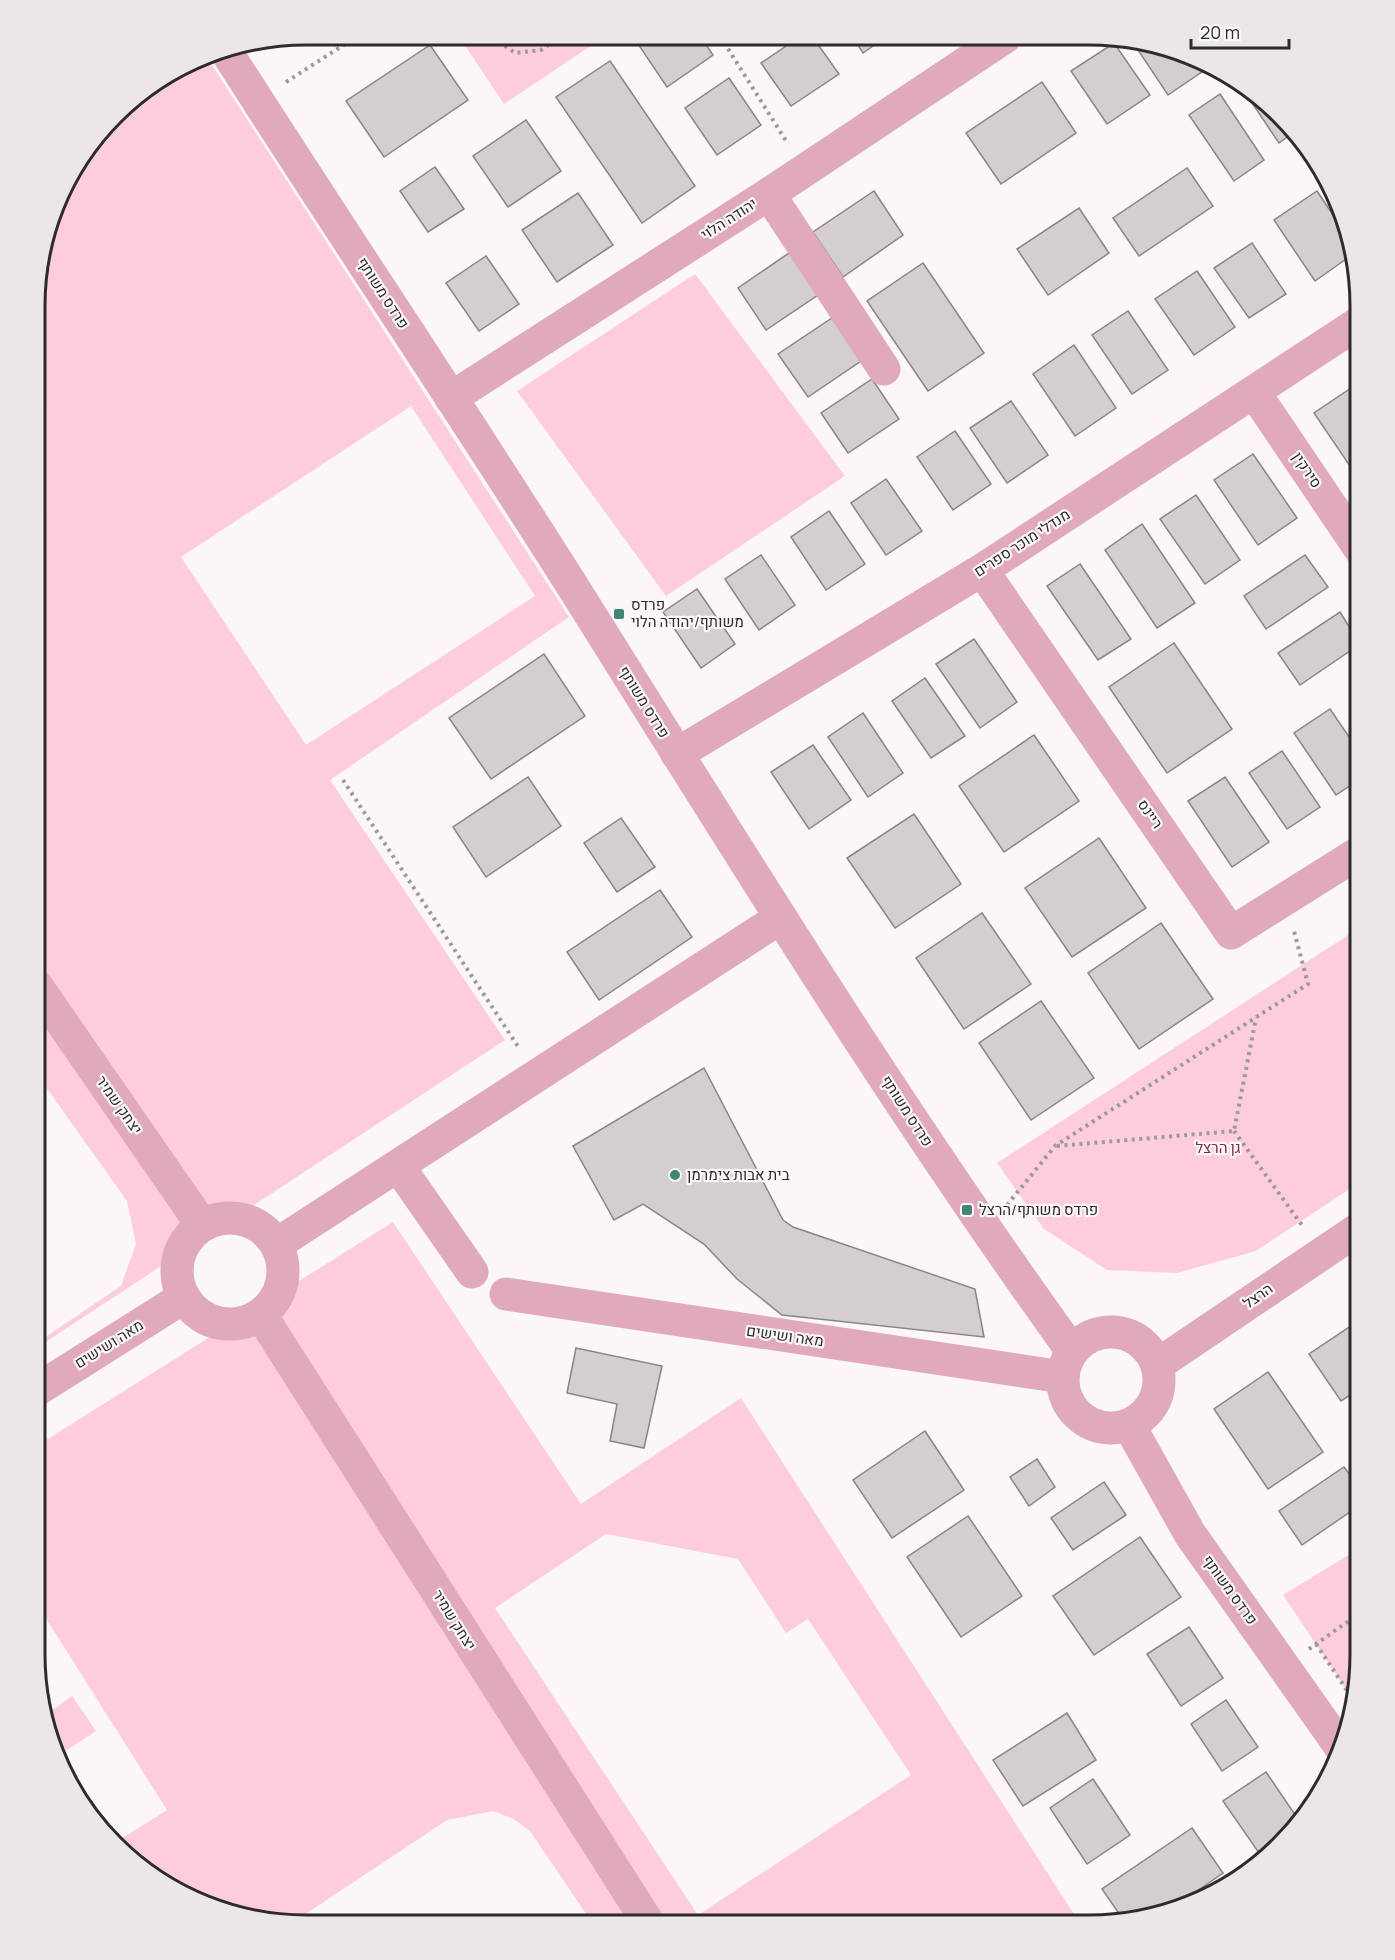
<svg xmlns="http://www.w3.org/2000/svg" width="1395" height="1960" viewBox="0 0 1395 1960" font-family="Manrope,Heebo,sans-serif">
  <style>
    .green { fill: #fecddd; fill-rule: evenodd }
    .building { fill: #d3ced0; stroke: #898586; stroke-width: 1.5 }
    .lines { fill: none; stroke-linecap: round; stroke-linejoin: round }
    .path { stroke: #9d9a9b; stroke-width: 4; stroke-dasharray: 3 4.5; stroke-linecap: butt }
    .minor { stroke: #e1aabc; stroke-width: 33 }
    .poi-dot { fill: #428476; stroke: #fbf6f8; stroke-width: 2 }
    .labels { text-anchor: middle; stroke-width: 4.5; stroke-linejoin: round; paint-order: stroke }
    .street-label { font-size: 15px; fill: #2d2b2c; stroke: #fbf6f8 }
    .poi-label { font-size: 15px; fill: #2d2b2c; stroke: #fbf6f8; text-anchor: start }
    .park-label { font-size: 15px; fill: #7d2a4d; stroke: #fbf6f8 }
    .rim { fill: none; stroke: #2d2b2c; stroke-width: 3 }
  </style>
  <rect width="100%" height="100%" fill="#fbf6f8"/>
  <g class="green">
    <polygon points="458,35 607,35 504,104"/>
    <path d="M206,56L569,617L330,780L505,1040L35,1349V1344L121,1286L136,1244L127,1201L36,1073L37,270L71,171L127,102ZM411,406L535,596L306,745L181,557Z"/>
    <polygon points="695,274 845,476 666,596 517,391"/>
    <polygon points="1356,930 1360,935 1360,1182 1256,1251 1177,1273 1107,1270 1044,1229 997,1163"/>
    <path d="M393,1222L581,1504L741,1398L1081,1925L593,1924L530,1831L514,1819L493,1811L447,1820L292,1923C245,1923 178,1899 142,1870C133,1863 125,1850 118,1841L167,1810L35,1601V1447ZM606,1534L738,1559L786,1633L808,1619L911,1775L698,1915L495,1608Z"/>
    <polygon points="1360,1548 1360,1672 1354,1701 1283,1595"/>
    <polygon points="72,1696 96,1731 58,1756 48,1713"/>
  </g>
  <g class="building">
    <polygon points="650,35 700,36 713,55 667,87 638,44"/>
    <polygon points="741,36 758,36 747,44"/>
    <polygon points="801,36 812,36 839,74 791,106 761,63"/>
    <polygon points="852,36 887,36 863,53"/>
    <polygon points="1130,38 1193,55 1206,69 1168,95"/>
    <polygon points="1114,43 1150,95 1107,124 1071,71"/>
    <polygon points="430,45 468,100 384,157 346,101"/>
    <polygon points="610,61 695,186 642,223 556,97"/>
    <polygon points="729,78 761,125 717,155 685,108"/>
    <polygon points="1042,82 1076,133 1001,184 966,133"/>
    <polygon points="1253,90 1290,135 1279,143 1246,94"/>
    <polygon points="1220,94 1264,160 1234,181 1189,115"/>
    <polygon points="526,120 561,171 508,207 473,156"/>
    <polygon points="435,167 464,209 428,232 400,191"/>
    <polygon points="1187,168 1213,206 1139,256 1113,218"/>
    <polygon points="874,191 903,235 843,277 813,232"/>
    <polygon points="1317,191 1343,230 1349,257 1315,281 1274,220"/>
    <polygon points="578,193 613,245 557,282 522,230"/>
    <polygon points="1079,208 1109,253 1048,295 1017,249"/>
    <polygon points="1252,243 1286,294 1249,318 1214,268"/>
    <polygon points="789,253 818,295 766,330 738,288"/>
    <polygon points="486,256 519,304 479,331 446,283"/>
    <polygon points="923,263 984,353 928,391 867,301"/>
    <polygon points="1197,271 1235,327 1194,355 1155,299"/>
    <polygon points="1128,311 1168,370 1132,394 1092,335"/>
    <polygon points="832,318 861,361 808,397 778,354"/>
    <polygon points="1074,345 1116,408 1075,436 1033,374"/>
    <polygon points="872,379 899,419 848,453 821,413"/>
    <polygon points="1354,386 1360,396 1360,472 1356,475 1314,413"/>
    <polygon points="1011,401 1048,455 1007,483 970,428"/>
    <polygon points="955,431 991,484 953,510 917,457"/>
    <polygon points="1253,454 1297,518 1258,545 1214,480"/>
    <polygon points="886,479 922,531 886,555 851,503"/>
    <polygon points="1196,495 1240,560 1205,584 1160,519"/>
    <polygon points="829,511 865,564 826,590 791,537"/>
    <polygon points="1142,524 1195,603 1157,628 1105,550"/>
    <polygon points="761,555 795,605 759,630 725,579"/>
    <polygon points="1305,555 1328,587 1266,629 1244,596"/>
    <polygon points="1080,564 1131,639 1098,660 1047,586"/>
    <polygon points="697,589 735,644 701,668 663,612"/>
    <polygon points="1340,612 1360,644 1300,685 1278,653"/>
    <polygon points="974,639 1017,702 980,728 936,664"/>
    <polygon points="1174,643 1232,729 1167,773 1109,687"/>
    <polygon points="544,654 585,716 491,779 449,718"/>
    <polygon points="925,678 965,736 931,758 892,701"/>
    <polygon points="1330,709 1360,753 1360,779 1336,795 1294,733"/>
    <polygon points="863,713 903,773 868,797 828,737"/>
    <polygon points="1034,735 1079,801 1004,852 959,786"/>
    <polygon points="813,745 851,800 809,829 771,772"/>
    <polygon points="1282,751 1320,807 1287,829 1249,773"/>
    <polygon points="528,777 561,826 486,877 453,827"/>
    <polygon points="1225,777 1269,842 1232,867 1188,801"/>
    <polygon points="914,814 961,884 895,928 847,858"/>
    <polygon points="621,818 655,867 617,892 584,843"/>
    <polygon points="1099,838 1146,908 1072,957 1025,888"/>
    <polygon points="660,890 692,937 599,1000 567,952"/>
    <polygon points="982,913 1031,984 964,1029 916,958"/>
    <polygon points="1161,923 1213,999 1139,1049 1088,973"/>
    <polygon points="1041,1001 1094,1078 1031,1120 979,1043"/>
    <polygon points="704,1068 783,1220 793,1227 975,1289 984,1337 782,1315 737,1279 704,1244 643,1204 614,1220 573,1146"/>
    <polygon points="1360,1320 1360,1389 1341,1401 1309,1354"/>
    <polygon points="576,1348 662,1366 644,1448 610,1441 617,1404 567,1393"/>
    <polygon points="1268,1372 1323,1452 1268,1489 1214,1409"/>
    <polygon points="925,1431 964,1490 892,1538 853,1480"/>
    <polygon points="1037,1459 1055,1487 1029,1506 1010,1477"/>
    <polygon points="1344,1467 1360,1489 1360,1505 1302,1545 1279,1511"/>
    <polygon points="1104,1482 1126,1515 1073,1550 1051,1518"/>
    <polygon points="968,1516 1022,1596 961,1637 907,1557"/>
    <polygon points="1140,1537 1181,1597 1094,1655 1053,1596"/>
    <polygon points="1189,1627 1223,1678 1181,1706 1147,1654"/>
    <polygon points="1226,1700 1258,1747 1222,1771 1191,1724"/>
    <polygon points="1067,1713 1096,1760 1023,1806 993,1760"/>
    <polygon points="1266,1772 1300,1822 1292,1831 1259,1853 1223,1801"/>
    <polygon points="1093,1779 1130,1835 1087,1864 1050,1808"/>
    <polygon points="1192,1828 1223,1873 1175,1906 1122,1918 1102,1889"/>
  </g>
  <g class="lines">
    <g class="path">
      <polyline points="495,35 499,42 515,53 541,50 563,35"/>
      <polyline points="720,36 788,144"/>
      <polyline points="286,82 359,35"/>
      <polyline points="343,780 519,1048"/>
      <polyline points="1234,1131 1304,1228"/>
      <polyline points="1057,1146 1234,1131 1256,1018"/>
      <polyline points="1007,1205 1055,1146 1308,984 1294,931"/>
      <polyline points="1316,1644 1354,1701"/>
      <polyline points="1309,1649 1360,1613"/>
    </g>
    <g class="minor">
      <path d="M224,48C343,235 467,418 585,606C742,857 898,1110 1072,1351"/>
      <polyline points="769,194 884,369"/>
      <polyline points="1254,392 1360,549"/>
      <polyline points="451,398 769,194 1005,37"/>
      <polyline points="982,570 1231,933 1360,852"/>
      <polyline points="677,754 982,570 1360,322"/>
      <polyline points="36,985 202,1225"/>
      <polyline points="399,1167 472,1272"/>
      <circle cx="230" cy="1271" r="53"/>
      <polyline points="277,1244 780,918"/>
      <polyline points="506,1294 1063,1377"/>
      <polyline points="261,1315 649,1924"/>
      <circle cx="1111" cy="1380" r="48"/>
      <polyline points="1157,1365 1360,1228"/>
      <polyline points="35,1391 184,1297"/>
      <polyline points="1129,1425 1190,1534 1342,1749"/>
    </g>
  </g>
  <g class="poi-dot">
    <rect x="613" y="608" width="12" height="12" rx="3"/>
    <circle cx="675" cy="1175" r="6"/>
    <rect x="961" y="1204" width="12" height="12" rx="3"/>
  </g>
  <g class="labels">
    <g class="street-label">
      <text transform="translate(729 219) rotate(-33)" y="5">יהודה הלוי</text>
      <text transform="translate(383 293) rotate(57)" y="5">פרדס משותף</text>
      <text transform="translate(1307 470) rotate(56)" y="5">סירקין</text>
      <text transform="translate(1022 543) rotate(-33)" y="5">מנדלי מוכר ספרים</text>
      <text transform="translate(644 702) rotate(58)" y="5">פרדס משותף</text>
      <text transform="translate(1150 814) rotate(55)" y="5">ריינס</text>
      <text transform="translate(119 1105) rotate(55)" y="5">יצחק שמיר</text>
      <text transform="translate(907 1111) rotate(57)" y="5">פרדס משותף</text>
      <text transform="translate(1258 1296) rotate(-35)" y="5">הרצל</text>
      <text transform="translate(785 1336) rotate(8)" y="5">מאה ושישים</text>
      <text transform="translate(109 1344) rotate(-32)" y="5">מאה ושישים</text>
      <text transform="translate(1230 1590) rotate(54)" y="5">פרדס משותף</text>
      <text transform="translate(454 1620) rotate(58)" y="5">יצחק שמיר</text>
    </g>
    <g class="poi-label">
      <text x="631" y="610">פרדס<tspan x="631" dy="17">משותף/יהודה הלוי</tspan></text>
      <text x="687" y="1180">בית אבות צימרמן</text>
      <text x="979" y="1215">פרדס משותף/הרצל</text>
    </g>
    <g class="park-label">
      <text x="1218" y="1153">גן הרצל</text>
    </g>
  </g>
  <path d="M0 0H1395V1960H0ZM306 45H1089A261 261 0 0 1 1350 306V1654A261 261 0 0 1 1089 1915H306A261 261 0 0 1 45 1654V306A261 261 0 0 1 306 45Z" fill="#ebe6e8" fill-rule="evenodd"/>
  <path class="rim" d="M306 45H1089A261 261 0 0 1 1350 306V1654A261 261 0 0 1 1089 1915H306A261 261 0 0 1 45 1654V306A261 261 0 0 1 306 45Z"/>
  <path d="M1191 39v9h98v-9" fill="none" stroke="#2d2b2c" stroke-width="3"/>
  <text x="1200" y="39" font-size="18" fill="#2d2b2c" stroke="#fbf6f8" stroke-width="4.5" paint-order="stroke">20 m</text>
</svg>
